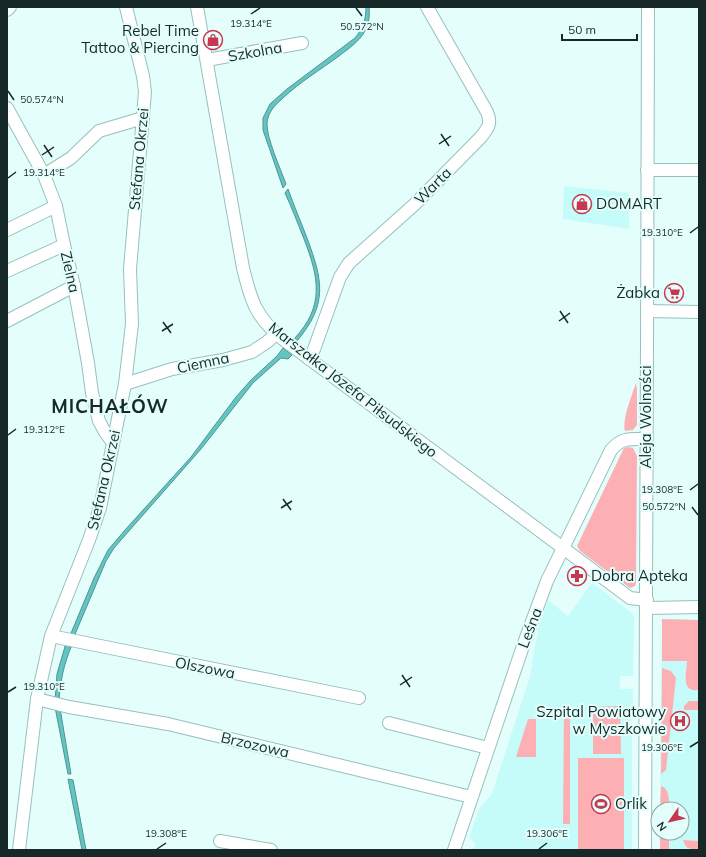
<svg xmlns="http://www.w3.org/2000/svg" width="706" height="857" viewBox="0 0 706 857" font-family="Mulish,sans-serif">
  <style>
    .built { fill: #c5fcf9 }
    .green { fill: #fdb0b4 }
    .water { fill: #64c4c1; stroke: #4d9593 }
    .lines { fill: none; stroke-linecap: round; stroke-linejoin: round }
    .minor-casing { stroke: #96c0be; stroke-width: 14 }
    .minor { stroke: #fff; stroke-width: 12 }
    .ticks { fill: none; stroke: #172828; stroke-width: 1.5 }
    .labels { text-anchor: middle; stroke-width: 4; stroke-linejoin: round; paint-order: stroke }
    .poi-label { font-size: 15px; fill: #172828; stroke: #e4fefc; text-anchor: end }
    .street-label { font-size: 15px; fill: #172828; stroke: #e4fefc }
    .district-label { font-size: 19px; font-weight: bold; letter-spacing: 1px; fill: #172828; stroke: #e4fefc }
    .ticks-label { font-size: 10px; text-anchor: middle; fill: #172828; stroke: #e4fefc; stroke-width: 4; stroke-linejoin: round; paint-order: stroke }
  </style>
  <rect width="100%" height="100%" fill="#e4fefc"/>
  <g class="built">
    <polygon points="564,186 629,193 629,229 563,219"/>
    <polygon points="592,583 632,613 634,617 633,676 620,676 620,689 633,689 632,721 624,722 624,730 632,730 632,850 473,850 475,843 469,838 479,809 492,794 530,676 538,629 548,600 568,616"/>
    <polygon points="662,619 699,620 699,850 660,850 660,833 682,833 682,809 660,809"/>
  </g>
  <g class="green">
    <path d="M636,383L637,389V425L633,430L625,431C622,419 632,395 636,383Z"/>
    <polygon points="629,447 633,448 637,456 636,583 635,586 630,588 580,551 577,546 624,448"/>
    <path d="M662,619L699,620V690C696,690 691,691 689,688C683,683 687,668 687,661H662Z"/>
    <polygon points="662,668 671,671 676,678 666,770 661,774"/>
    <polygon points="689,701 699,701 699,710 684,710 684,706"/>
    <polygon points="564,706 570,706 570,824 563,824"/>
    <polygon points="620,706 621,754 593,754 593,707"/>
    <polygon points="528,719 536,719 536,757 516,757"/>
    <rect x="578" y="758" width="46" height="92"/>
    <path d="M661,786C670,789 669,800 669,809H660Z"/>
    <rect x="660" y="833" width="9" height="17"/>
    <path d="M683,840L699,841V849C690,849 686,850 683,840Z"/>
  </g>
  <g class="water">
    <path d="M366,7H369C370,14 369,24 365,31C359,42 348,49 339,56C320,70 300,82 283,98C275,105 268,112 267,123C266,137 281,170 286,184L283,188L263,130V118L270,104L287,89L355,38C363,28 366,20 366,7Z"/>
    <path d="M288,189C294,206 301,222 307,238C323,281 328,304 297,341L294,339C325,306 319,278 304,239C298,224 292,208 285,193Z"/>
    <polygon points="283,348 292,355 288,359 281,358 253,383 201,449 114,548 106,561 73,639 69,638 94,578 108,550 125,530 191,457 236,397 251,380 277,356"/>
    <path d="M66,643L72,645C64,663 60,682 59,702L55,701L57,674Z"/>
    <polygon points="55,707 60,708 71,774 68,774"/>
    <polygon points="68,779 73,780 86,850 82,850"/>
  </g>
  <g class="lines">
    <defs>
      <g id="minor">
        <path d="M197,7L243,268C251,301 256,318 284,340L626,595L630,598L647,600"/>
        <polyline points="7,10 10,7"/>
        <polyline points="207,60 302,43"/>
        <polyline points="7,108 44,175 56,206 64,245 74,286 88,363 92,393 99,421 105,432 113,443"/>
        <polyline points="647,170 699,170"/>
        <polyline points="44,175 71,158 99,131 143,118"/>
        <polyline points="7,230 56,206"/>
        <polyline points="7,271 64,245"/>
        <polyline points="647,311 699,312"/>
        <polyline points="7,321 74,286"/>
        <path d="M309,359L313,352L340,277L349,263L415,204L481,137C488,128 492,124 487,112L427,7"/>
        <polyline points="125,384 172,369 223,360 252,352 267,342 276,334"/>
        <polyline points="647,608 699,607"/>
        <polyline points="51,636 359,698"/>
        <polyline points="37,699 69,707 168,724 471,797"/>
        <polyline points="389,723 488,748"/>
        <polyline points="220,841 271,850"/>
        <polyline points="19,850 37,699 51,636 89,540 100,508 125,384 132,324 130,269 145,92 143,76 126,7"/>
        <path d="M454,850L524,643L547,581L611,450C622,437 631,439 646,439"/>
        <path d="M645,850C647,569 647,288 648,7"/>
      </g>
    </defs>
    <use href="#minor" class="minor-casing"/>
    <use href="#minor" class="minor"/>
  </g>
  <path class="ticks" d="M356,8L362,16M251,14L260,8M8,91L14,100M441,134L449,146M439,144L451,136M44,145L52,157M42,155L54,147M8,178L16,172M690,233L698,227M560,311L568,323M559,321L570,313M163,322L171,333M162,331L173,324M8,435L16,429M690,490L698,484M283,499L291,510M692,507L698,515M281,508L292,501M402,675L410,687M400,685L412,677M8,692L16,687M690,747L698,742M157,849L166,843M539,849L547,843"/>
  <defs>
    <symbol id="shop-ring" viewBox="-11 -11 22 22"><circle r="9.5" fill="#e4fefc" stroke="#c83750" stroke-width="1.5"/><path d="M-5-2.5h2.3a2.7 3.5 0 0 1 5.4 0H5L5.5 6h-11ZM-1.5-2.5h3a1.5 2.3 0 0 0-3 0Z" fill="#c83750"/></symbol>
    <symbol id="supermarket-ring" viewBox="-11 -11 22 22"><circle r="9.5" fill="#e4fefc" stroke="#c83750" stroke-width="1.5"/><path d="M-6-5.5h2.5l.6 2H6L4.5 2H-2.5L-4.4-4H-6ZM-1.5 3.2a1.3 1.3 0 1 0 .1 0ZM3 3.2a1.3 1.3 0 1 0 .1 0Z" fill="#c83750"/></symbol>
    <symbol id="pharmacy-ring" viewBox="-11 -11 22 22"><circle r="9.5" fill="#e4fefc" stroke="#c83750" stroke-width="1.5"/><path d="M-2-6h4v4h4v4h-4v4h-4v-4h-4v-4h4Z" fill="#c83750"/></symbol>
    <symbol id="hospital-ring" viewBox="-11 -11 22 22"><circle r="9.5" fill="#e4fefc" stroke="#c83750" stroke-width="1.5"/><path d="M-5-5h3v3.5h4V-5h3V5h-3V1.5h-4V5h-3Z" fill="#c83750"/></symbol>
    <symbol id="stadium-ring" viewBox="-11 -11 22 22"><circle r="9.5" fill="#e4fefc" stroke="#c83750" stroke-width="1.5"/><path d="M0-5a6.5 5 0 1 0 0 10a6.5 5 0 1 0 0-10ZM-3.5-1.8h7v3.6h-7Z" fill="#c83750"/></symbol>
  </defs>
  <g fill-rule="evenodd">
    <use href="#shop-ring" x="202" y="29" width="22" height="22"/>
    <use href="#shop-ring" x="571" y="193" width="22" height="22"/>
    <use href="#supermarket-ring" x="663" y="282" width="22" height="22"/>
    <use href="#pharmacy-ring" x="566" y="565" width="22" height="22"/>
    <use href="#hospital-ring" x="669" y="710" width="22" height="22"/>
    <use href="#stadium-ring" x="590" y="793" width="22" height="22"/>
  </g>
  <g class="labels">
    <g class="poi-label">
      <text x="199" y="36">Rebel Time<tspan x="199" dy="17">Tattoo &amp; Piercing</tspan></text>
      <text x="596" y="209" text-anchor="start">DOMART</text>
      <text x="660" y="298">Żabka</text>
      <text x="591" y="581" text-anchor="start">Dobra Apteka</text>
      <text x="666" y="717">Szpital Powiatowy<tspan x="666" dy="17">w Myszkowie</tspan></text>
      <text x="615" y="809" text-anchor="start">Orlik</text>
    </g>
    <g class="street-label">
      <text transform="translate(255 52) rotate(-10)" y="5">Szkolna</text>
      <text transform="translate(139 159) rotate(-85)" y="5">Stefana Okrzei</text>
      <text transform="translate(433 186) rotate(-45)" y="5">Warta</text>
      <text transform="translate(70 272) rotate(77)" y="5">Zielna</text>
      <text transform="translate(203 363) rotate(-12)" y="5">Ciemna</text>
      <text transform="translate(353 390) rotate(38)" y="5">Marszałka Józefa Piłsudskiego</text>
      <text transform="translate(646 417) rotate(-90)" y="5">Aleja Wolności</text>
      <text transform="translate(104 480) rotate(-77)" y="5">Stefana Okrzei</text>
      <text transform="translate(530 628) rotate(-69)" y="5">Leśna</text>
      <text transform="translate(205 668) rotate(11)" y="5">Olszowa</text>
      <text transform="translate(255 745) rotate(13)" y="5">Brzozowa</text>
    </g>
    <g class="district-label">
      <text x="110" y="413">MICHAŁÓW</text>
    </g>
  </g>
  <g class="ticks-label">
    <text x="251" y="27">19.314°E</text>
    <text x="362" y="30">50.572°N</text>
    <text x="42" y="103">50.574°N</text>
    <text x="44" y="176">19.314°E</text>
    <text x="662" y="236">19.310°E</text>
    <text x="44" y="433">19.312°E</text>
    <text x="662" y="493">19.308°E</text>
    <text x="664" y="510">50.572°N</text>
    <text x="44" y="690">19.310°E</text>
    <text x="662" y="751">19.306°E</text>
    <text x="166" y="837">19.308°E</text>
    <text x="547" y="837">19.306°E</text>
  </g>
  <rect width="706" height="857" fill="none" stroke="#172828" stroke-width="16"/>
  <g transform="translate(670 821) rotate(236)"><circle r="19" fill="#e4fefc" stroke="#92a8a7"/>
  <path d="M0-3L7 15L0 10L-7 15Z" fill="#c83750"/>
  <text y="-6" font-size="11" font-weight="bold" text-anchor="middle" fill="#172828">N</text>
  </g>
  <path d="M562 34v6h75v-6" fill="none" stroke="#172828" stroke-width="2"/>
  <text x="568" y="34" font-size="12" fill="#172828" stroke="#e4fefc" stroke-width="3" paint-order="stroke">50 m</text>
</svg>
